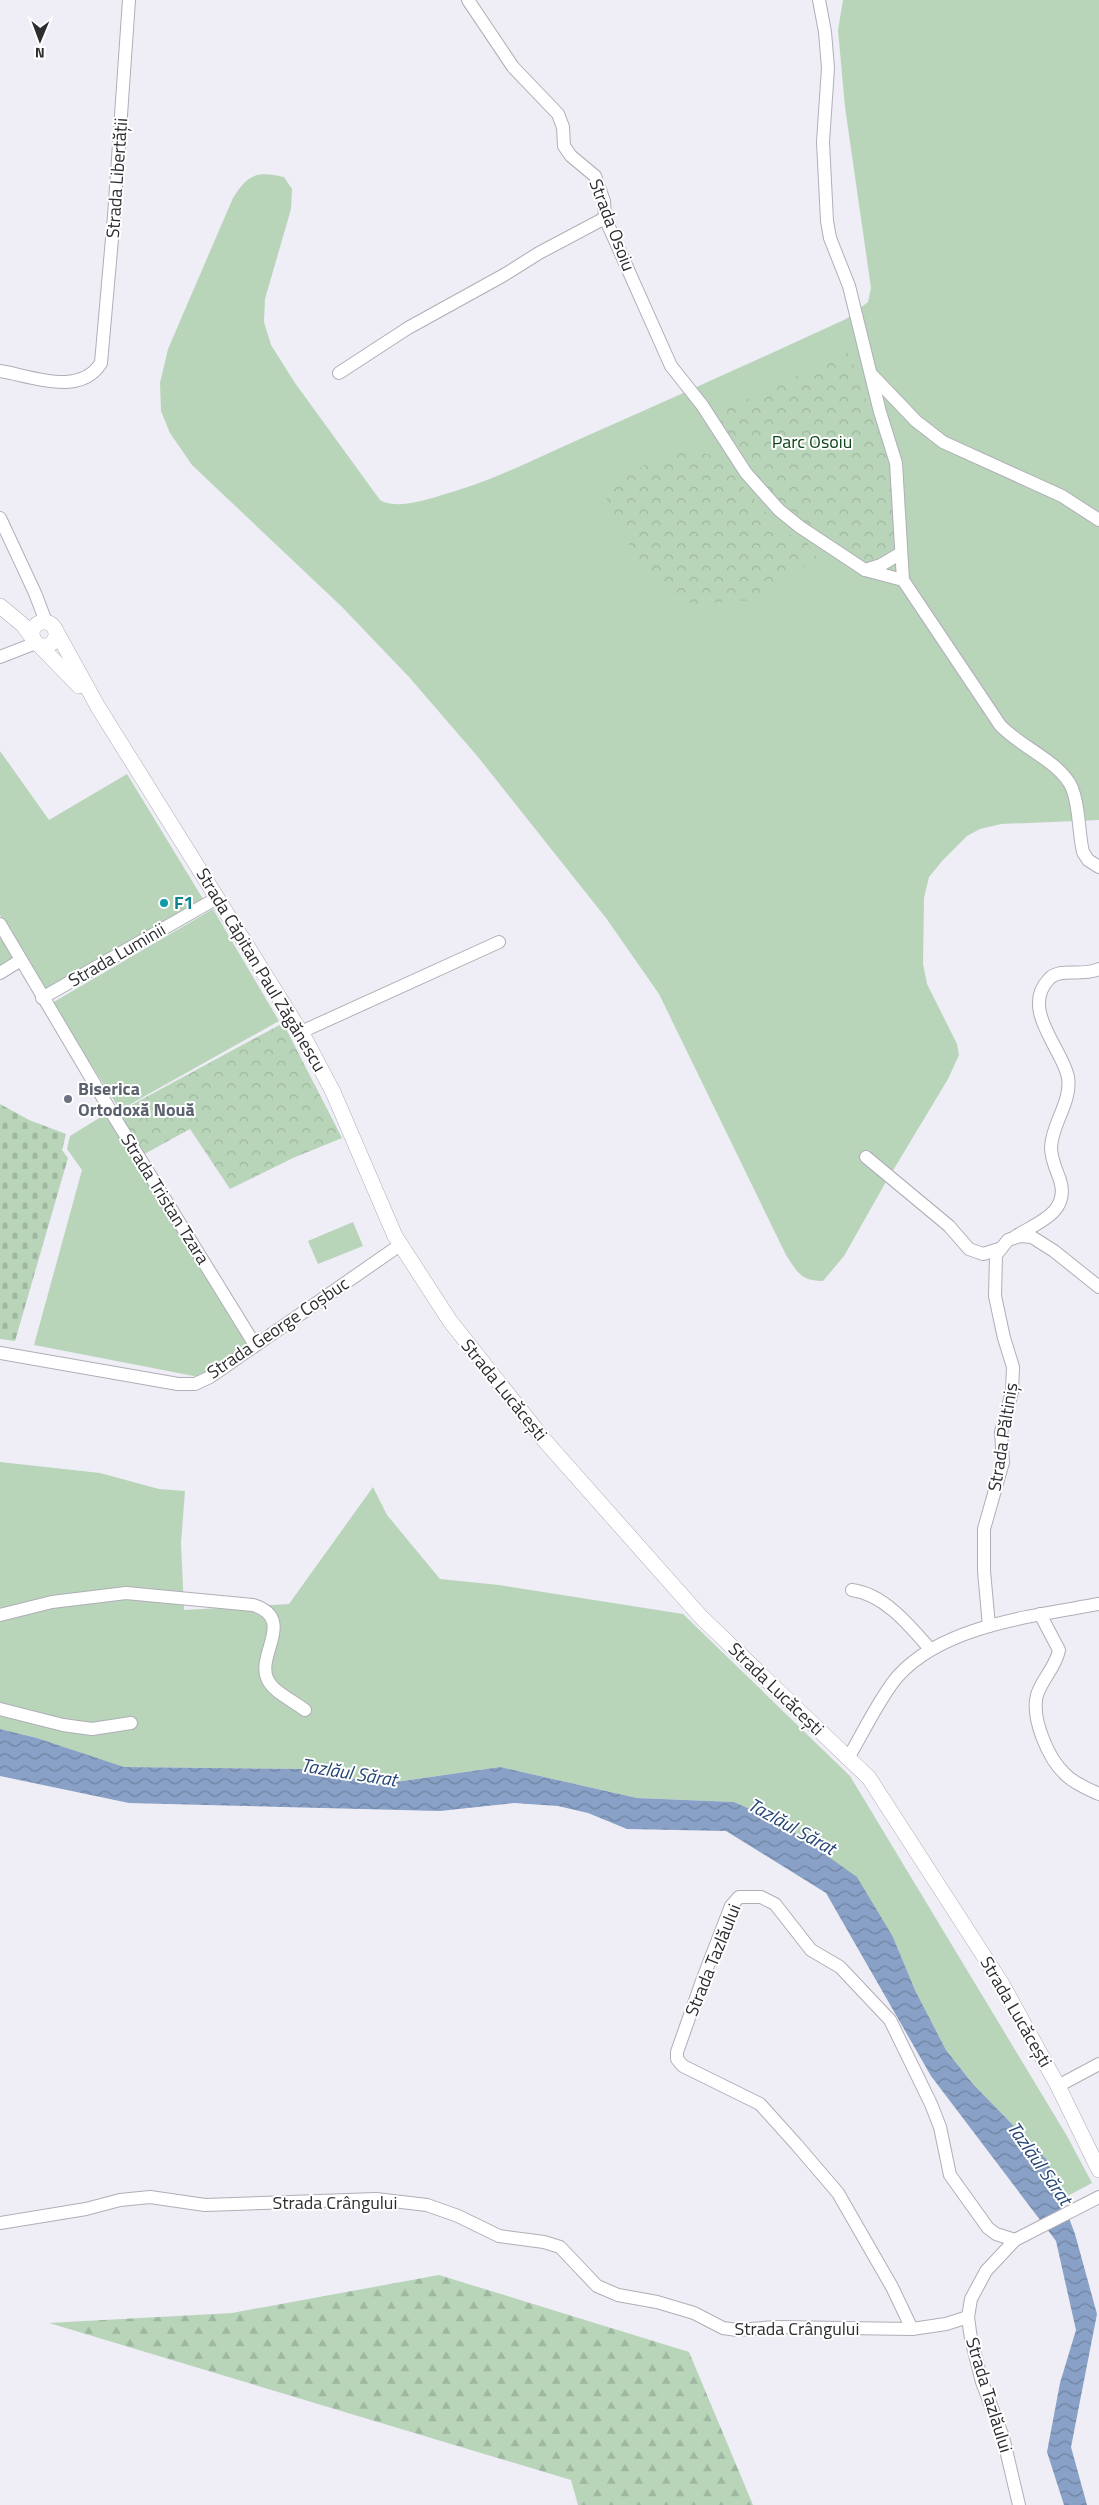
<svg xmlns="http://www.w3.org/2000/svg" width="1099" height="2505" viewBox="0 0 1099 2505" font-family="'Titillium Web',sans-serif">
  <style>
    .grass { fill: #b8d5ba }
    .forest { fill: url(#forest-firs) }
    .cemetery { fill: url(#cemetery-stones) }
    .park { fill: url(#park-crowns) }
    .water { fill: url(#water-waves) }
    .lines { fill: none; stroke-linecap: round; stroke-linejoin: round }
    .minor-casing { stroke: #b0aeb7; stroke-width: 14 }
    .major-casing { stroke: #b0aeb7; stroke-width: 16 }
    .minor { stroke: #fff; stroke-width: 12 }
    .major { stroke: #fff; stroke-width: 15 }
    .culture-dot { fill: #0f9aa8; stroke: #fff; stroke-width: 2 }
    .worship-dot { fill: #6b7280; stroke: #fff; stroke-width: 2 }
    .labels { text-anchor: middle; stroke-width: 4; stroke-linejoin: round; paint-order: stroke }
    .street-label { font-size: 18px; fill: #2e2d30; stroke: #fff }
    .park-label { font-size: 18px; fill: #0d451a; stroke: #fff }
    .culture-label { font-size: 18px; font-weight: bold; fill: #0d838f; stroke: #fff; text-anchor: start }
    .worship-label { font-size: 18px; font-weight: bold; fill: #5b616d; stroke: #fff; text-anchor: start }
    .water-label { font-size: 19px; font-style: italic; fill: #264676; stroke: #fff }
  </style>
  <defs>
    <pattern id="forest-firs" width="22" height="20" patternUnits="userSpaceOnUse" patternTransform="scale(1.25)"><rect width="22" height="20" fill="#b8d5ba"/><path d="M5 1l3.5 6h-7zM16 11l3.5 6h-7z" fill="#9eb7a0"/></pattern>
    <pattern id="cemetery-stones" width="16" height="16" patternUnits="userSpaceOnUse" patternTransform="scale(1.25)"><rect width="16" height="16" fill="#b8d5ba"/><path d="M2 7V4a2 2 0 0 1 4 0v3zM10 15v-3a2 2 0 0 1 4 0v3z" fill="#9eb7a0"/></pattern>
    <pattern id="park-crowns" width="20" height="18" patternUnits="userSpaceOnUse" patternTransform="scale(1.25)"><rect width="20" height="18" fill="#b8d5ba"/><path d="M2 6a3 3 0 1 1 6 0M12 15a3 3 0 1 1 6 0" fill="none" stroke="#9eb7a0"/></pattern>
    <pattern id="water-waves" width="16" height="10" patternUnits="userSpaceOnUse" patternTransform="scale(1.25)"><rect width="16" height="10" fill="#89a1c6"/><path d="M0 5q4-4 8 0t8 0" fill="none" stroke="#7084a1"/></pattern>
  </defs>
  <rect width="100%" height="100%" fill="#efedf6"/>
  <g class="grass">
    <path d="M843,0H1099V820L1001,824L980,829L967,836L943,860L929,877L924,898L923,964L927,984L957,1044L959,1055L948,1079L883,1187L844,1256L823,1281C801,1281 797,1272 786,1255L659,994L606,918L478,757L409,677L342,607L192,465L170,433L161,411L160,383L168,349L233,198C248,174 256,171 284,177L292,189L291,209L265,299L264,322L271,345L295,383L380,500C396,510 425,500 442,495C490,482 535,459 580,439C669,400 757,360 846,319L868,302L871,288L845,107L838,30Z"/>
    <polygon points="0,751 49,820 127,774 203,899 46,992 0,915"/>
    <polygon points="213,909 279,1021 120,1110 52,1003"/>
    <polygon points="0,931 16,958 0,968"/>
    <polygon points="109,1112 252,1339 199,1377 34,1345 82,1170 67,1149 70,1136"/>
    <polygon points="353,1222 363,1246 318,1264 308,1241"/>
    <polygon points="0,1462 100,1473 159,1489 185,1491 181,1543 184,1610 289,1604 373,1487 387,1515 440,1579 499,1585 683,1614 850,1776 1067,2136 1092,2183 1062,2199 1047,2160 972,2083 946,2050 915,1990 893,1937 778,1821 734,1802 637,1798 500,1767 382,1784 306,1769 123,1767 37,1738 0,1729"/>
  </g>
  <polygon class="forest" points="439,2275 689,2352 753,2505 578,2505 571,2480 49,2323 232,2313"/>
  <polygon class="cemetery" points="0,1104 29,1120 66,1134 62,1150 68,1158 15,1341 0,1339"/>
  <g class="park">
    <polygon points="849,352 895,480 898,574 884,573 836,549 825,536 784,508 742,460 717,413"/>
    <polygon points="690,448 718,458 776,524 792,536 803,536 817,558 754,600 692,604 649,578 620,528 603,490 644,465"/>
    <polygon points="283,1023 342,1138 293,1158 230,1189 190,1129 139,1157 113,1115"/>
  </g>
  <polygon class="water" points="0,1729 37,1738 124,1767 306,1769 382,1784 500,1767 637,1798 734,1802 778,1821 857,1877 893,1937 915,1990 946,2050 972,2083 1047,2160 1075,2234 1097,2314 1071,2447 1087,2505 1064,2505 1047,2452 1060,2383 1076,2330 1056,2241 931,2076 826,1893 726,1831 627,1829 588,1813 558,1806 514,1803 440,1811 129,1803 0,1776"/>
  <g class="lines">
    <defs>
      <g id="minor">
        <polyline points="468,0 513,67 558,114 563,127 564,146 571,156 595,176 604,201 605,218 671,366 702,405 746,473 779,510 800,527 865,570 903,580"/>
        <path d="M819,0L825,32L828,68L823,142L827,221L830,238L849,286L880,412L896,463L903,580L1000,725C1020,747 1061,762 1072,788C1080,808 1078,831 1083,852L1088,860L1099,867"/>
        <path d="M0,371C31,376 80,397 101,363L114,216L129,0"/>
        <polyline points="339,373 408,328 504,275 539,253 605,218"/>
        <polyline points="872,375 916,421 943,442 1062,496 1099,520"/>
        <polyline points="0,518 35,593 46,622"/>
        <polyline points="865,570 881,565 901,553"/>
        <polyline points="0,657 36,643"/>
        <polyline points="0,924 113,1115 255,1345"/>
        <polyline points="0,973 21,960"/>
        <polyline points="42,998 217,898"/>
        <polyline points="301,1032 499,942"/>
        <polyline points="866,1157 949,1226 969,1249 983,1254 999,1249"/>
        <path d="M1016,1236C1039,1222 1070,1212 1060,1180C1056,1169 1051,1159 1051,1147C1052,1123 1072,1102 1068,1077C1062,1048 1020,1009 1049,979C1059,967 1082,977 1099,969"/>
        <polyline points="0,1353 178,1384 195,1384 210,1377 400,1245"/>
        <path d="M852,1590C884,1594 910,1626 930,1649"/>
        <path d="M1040,1614L1059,1650C1056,1667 1042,1679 1037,1695C1031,1718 1048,1759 1066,1775C1075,1784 1088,1789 1099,1794"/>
        <path d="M0,1615L52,1602L126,1593L253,1605C296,1618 257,1654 267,1678C272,1692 294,1701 305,1710"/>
        <polyline points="989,1626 984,1571 984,1529 1003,1462 1001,1432 1012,1392 1013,1367 1004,1338 995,1296 996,1255 1008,1240 1020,1236 1032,1237 1054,1251 1099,1287"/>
        <polyline points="0,1709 63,1725 92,1729 131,1723"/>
        <path d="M848,1758C862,1735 881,1695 898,1676C944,1625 1034,1616 1099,1604"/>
        <polyline points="1058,2086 1099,2064"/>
        <polyline points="0,2223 86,2209 120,2200 150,2197 205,2205 376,2199 427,2205 458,2216 499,2236 544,2242 560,2247 597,2286 618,2295 657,2302 694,2313 723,2328 737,2330 776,2327 912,2329 946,2324 968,2317"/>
        <polyline points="912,2329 892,2287 838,2193 796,2144 760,2104 683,2066 677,2059 677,2052 702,1981 731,1906 739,1897 761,1897 775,1904 811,1950 840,1967 890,2020 931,2104 940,2127 950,2175 988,2228 996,2234 1015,2240"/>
        <polyline points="1019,2505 1003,2437 982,2382 971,2339 968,2317 971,2299 986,2271 1015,2240 1099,2197"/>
      </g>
      <g id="major">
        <polyline points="0,606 23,625 34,640"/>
        <circle cx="44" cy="634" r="12"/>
        <polyline points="55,629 98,707 305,1039 333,1092 395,1236 450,1321 545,1441 701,1617 869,1778 1002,1984 1058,2086 1099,2170"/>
        <polyline points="39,645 79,686"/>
      </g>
    </defs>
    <use href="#minor" class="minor-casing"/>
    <use href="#major" class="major-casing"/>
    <use href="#minor" class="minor"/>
    <use href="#major" class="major"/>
  </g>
  <circle class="culture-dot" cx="164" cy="903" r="5"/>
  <circle class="worship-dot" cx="68" cy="1099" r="5"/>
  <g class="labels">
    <g class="street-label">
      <text transform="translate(117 178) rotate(-86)" y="6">Strada Libertății</text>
      <text transform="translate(612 225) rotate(69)" y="6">Strada Osoiu</text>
      <text transform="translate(117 955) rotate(-30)" y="6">Strada Luminii</text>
      <text transform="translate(261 970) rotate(59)" y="6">Strada Căpitan Paul Zăgănescu</text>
      <text transform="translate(165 1199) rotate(58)" y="6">Strada Tristan Tzara</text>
      <text transform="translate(278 1328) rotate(-34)" y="6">Strada George Coșbuc</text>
      <text transform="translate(504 1390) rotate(51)" y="6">Strada Lucăcești</text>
      <text transform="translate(1003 1437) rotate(-81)" y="6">Strada Păltiniș</text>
      <text transform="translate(776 1689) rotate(44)" y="6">Strada Lucăcești</text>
      <text transform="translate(713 1960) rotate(-68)" y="6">Strada Tazlăului</text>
      <text transform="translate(1016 2012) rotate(60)" y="6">Strada Lucăcești</text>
      <text x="335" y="2209">Strada Crângului</text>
      <text x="797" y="2335">Strada Crângului</text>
      <text transform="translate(989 2395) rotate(73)" y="6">Strada Tazlăului</text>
    </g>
    <g class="park-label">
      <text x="812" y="448">Parc Osoiu</text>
    </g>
    <g class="culture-label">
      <text x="174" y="909">F1</text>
    </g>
    <g class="worship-label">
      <text x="78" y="1095">Biserica<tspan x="78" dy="21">Ortodoxă Nouă</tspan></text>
    </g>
    <g class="water-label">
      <text transform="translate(349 1772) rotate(9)" y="7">Tazlăul Sărat</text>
      <text transform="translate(792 1826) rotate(29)" y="7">Tazlăul Sărat</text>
      <text transform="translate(1040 2163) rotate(55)" y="7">Tazlăul Sărat</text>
    </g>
  </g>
  <g transform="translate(40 40) rotate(181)" stroke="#ffffff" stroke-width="4" paint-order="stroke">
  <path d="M0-4L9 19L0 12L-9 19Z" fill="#2e2d30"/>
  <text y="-8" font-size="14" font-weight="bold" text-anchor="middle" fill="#2e2d30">N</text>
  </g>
</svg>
